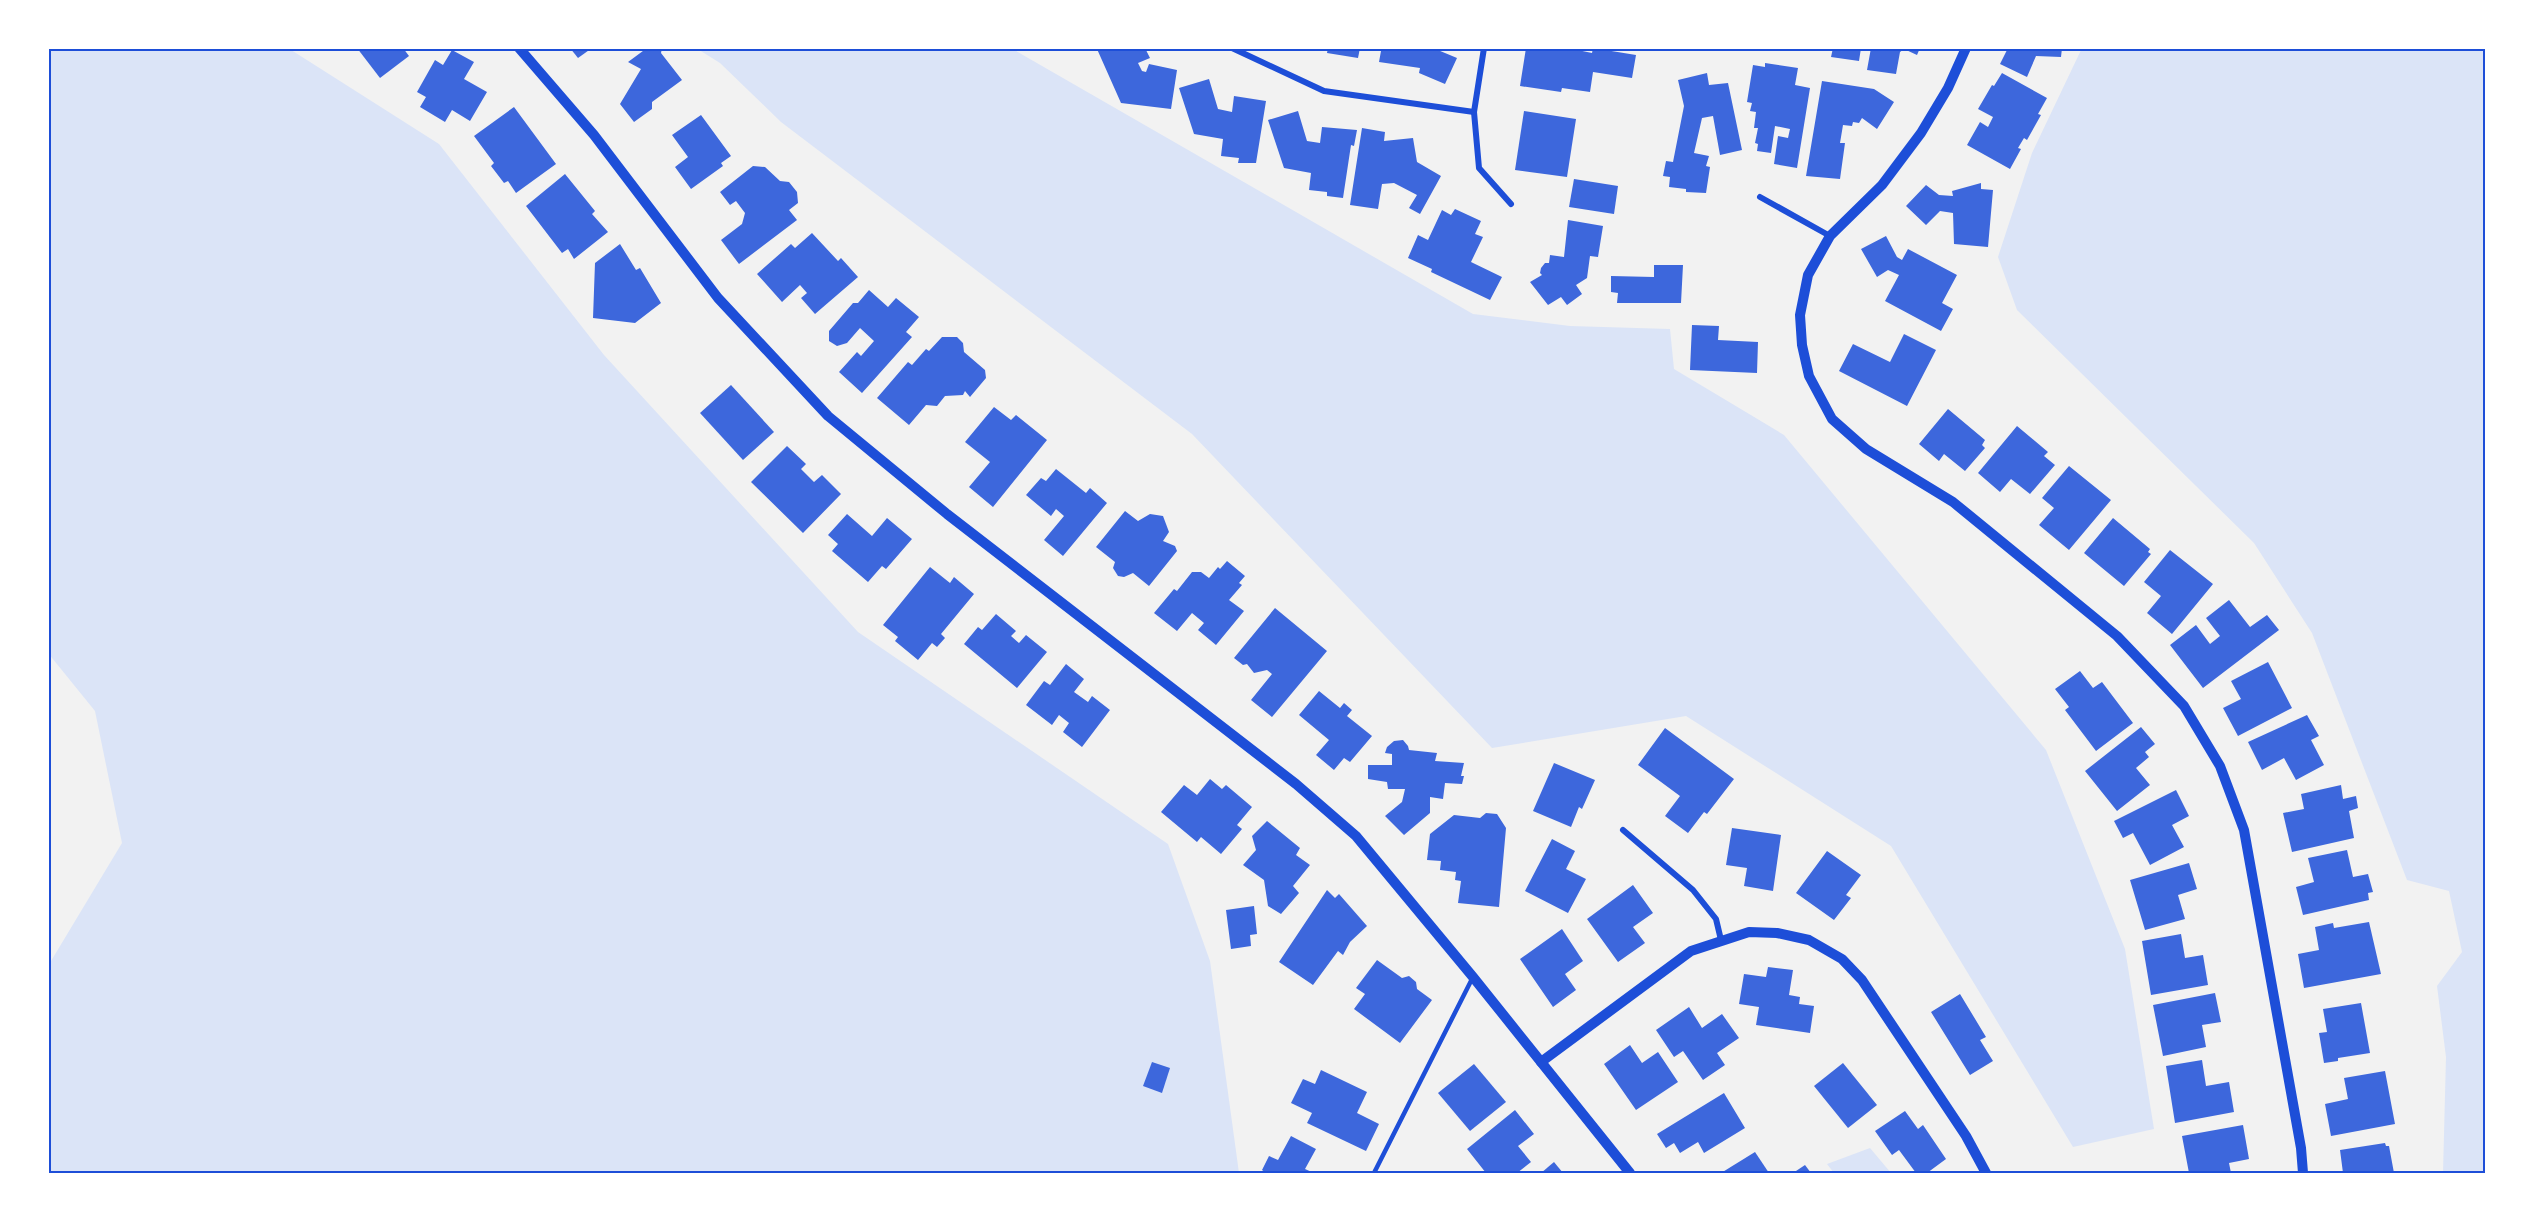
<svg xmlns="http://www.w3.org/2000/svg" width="2534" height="1221" viewBox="0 0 2534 1221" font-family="Lora,serif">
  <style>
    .green { fill: #dbe4f7 }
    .building { fill: #3d67dc }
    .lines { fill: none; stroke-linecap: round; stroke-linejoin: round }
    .service { stroke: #1d4ed8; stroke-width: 4.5 }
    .minor { stroke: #1d4ed8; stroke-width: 6 }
    .tertiary { stroke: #1d4ed8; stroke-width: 10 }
    .neatline { fill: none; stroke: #1d4ed8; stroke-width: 2 }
  </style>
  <rect width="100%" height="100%" fill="#f2f2f2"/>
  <g class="green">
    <polygon points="48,48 288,48 439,144 604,355 858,632 1168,844 1210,961 1239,1173 48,1173 48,966 122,843 95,711 48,653"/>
    <polygon points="696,48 1011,48 1473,314 1570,326 1670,329 1674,369 1784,435 2046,750 2125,949 2154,1129 2073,1147 1891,846 1686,716 1492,748 1192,434 781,122 720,63"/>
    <polygon points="2082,48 2486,48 2486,1173 2443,1173 2446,1057 2437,986 2462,952 2449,891 2407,880 2312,633 2254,543 2017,310 1998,257 2032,153"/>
    <polygon points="1870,1148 1891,1173 1834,1173 1827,1164"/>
  </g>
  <g class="building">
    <polygon points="357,48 403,48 409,56 380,78"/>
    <polygon points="570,48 592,48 578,58"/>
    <polygon points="647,48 662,48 661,53 682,80 652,102 652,109 634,122 620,104 641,69 628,62"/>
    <polygon points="1145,48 1150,58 1138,63 1142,71 1146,72 1149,64 1177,70 1171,109 1121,103 1097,49"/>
    <polygon points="1328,48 1360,48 1358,58 1327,53"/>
    <polygon points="1374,48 1433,48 1457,58 1445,84 1419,73 1420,68 1379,62 1381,51 1374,51"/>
    <polygon points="1526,48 1568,48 1592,53 1593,48 1636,55 1632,78 1593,72 1590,92 1562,88 1561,92 1520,86"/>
    <polygon points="1833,48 1861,48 1859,61 1831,57"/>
    <polygon points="1871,48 1920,48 1917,55 1904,49 1900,52 1896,74 1867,70"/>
    <polygon points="2008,48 2062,48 2061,57 2036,56 2027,77 2000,64"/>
    <polygon points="452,50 474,62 464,79 487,92 470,121 452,110 445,122 420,107 426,97 417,92 435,60 443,65"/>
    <polygon points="1765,63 1798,68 1795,85 1810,88 1797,168 1774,164 1778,136 1788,138 1790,129 1775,126 1771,153 1757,151 1758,144 1755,143 1758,128 1754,128 1756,112 1750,111 1752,103 1747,102 1753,65 1765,67"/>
    <polygon points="1707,73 1709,85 1728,83 1742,150 1720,155 1713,116 1702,118 1694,153 1709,156 1706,166 1710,167 1706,193 1686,192 1686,189 1669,187 1670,177 1663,176 1666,161 1673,162 1684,106 1678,80"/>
    <polygon points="2002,73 2047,98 2038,114 2041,115 2027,140 2024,138 2018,148 2021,149 2010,169 1967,145 1980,122 1988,127 1993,117 1978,109 1992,85 1994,86"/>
    <polygon points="1209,79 1218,109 1232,112 1234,96 1266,101 1256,163 1238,163 1239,158 1221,156 1223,139 1194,134 1179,88"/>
    <polygon points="1822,81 1874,89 1894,102 1877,129 1862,118 1859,123 1853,122 1852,126 1843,125 1840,143 1845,143 1840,179 1806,176"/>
    <polygon points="514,107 556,164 516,193 508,181 504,183 491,166 494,163 474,136"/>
    <polygon points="1298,111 1307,141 1320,143 1322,127 1357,130 1354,146 1351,145 1343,198 1327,196 1327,192 1309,190 1311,173 1284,168 1268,120"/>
    <polygon points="1524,111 1576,119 1567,177 1515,170"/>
    <polygon points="701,115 731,156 721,163 723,166 691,189 675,167 688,157 672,135"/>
    <polygon points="1362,128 1385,132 1384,141 1413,138 1417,162 1441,176 1420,214 1409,208 1417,195 1394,183 1382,184 1378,209 1350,205"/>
    <polygon points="753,166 765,167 780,181 789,182 797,192 798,203 789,210 797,220 739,264 721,240 742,224 745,213 736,201 730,205 720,192"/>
    <polygon points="565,174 595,211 592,214 608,232 574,259 568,249 562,253 526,206"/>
    <polygon points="1574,179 1618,186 1614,214 1569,207"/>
    <polygon points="1981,183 1981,189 1993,190 1988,247 1954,244 1953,213 1940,211 1926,225 1906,206 1926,185 1939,195 1953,196 1952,191"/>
    <polygon points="1455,209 1481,221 1475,234 1483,237 1471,262 1502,277 1490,300 1431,272 1432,269 1408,258 1418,235 1428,240 1442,210 1451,215"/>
    <polygon points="1568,220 1603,226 1598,257 1590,256 1587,278 1576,285 1582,294 1567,305 1561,297 1548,305 1530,282 1542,275 1540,273 1541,268 1545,263 1549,263 1550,255 1564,257"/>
    <polygon points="812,233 838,261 841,258 858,277 815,314 801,298 807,293 800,285 782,302 757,274 791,244 795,248"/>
    <polygon points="1886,236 1897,257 1902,260 1908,249 1957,275 1942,303 1953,309 1941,331 1885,301 1899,275 1888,270 1877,277 1861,249"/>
    <polygon points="620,244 636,270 640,268 661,303 635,323 593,318 595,263"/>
    <polygon points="1654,265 1683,265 1681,303 1617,303 1618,293 1611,292 1611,276 1654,277"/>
    <polygon points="869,290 888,307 896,298 919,317 906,332 912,337 862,393 839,372 857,352 861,356 874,341 860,328 847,343 837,346 829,341 829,331 853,303 858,303"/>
    <polygon points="1692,325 1719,326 1718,340 1758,342 1757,373 1690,370"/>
    <polygon points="1904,334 1936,350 1907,406 1839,371 1853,344 1890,362"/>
    <polygon points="942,337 957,337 963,343 964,352 985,370 986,378 970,397 965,391 963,395 945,396 937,406 926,405 909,425 877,398 908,362 912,365 926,349 929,351"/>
    <polygon points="731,385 774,432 743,460 700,413"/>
    <polygon points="994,407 1011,420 1016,415 1047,440 993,507 969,487 990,462 965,442"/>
    <polygon points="1948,409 1985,440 1982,445 1985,448 1965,471 1944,454 1939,461 1919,444"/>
    <polygon points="2017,426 2048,452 2044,456 2055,465 2030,494 2011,479 2000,492 1978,473"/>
    <polygon points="787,446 806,464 801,469 814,482 822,475 841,494 803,533 751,482"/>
    <polygon points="2069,466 2111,500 2069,550 2039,525 2054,508 2042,498"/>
    <polygon points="1056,469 1086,493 1090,488 1107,503 1063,556 1044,540 1064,516 1056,509 1051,516 1026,495 1041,478 1046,481"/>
    <polygon points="1125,511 1138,521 1150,514 1163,516 1169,532 1163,541 1175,546 1177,551 1149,586 1133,573 1124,577 1118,576 1113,568 1115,562 1096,547"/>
    <polygon points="847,514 872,536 887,518 912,539 886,569 882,566 868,582 832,551 838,544 828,535"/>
    <polygon points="2113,518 2150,549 2148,552 2151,554 2124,586 2084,553"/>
    <polygon points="2170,550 2213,584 2172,634 2147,613 2161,596 2144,582"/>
    <polygon points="1227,561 1245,576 1239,583 1242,585 1229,600 1244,611 1216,645 1198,630 1204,623 1192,613 1177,631 1154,613 1174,589 1177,591 1192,572 1201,572 1209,578 1218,567 1220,569"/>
    <polygon points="930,567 950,583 954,577 974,594 941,634 945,638 937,647 932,643 918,660 895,641 898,637 883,625"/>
    <polygon points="2229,600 2250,627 2267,615 2279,630 2203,688 2170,645 2196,625 2210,644 2220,636 2206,618"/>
    <polygon points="1275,608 1327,651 1272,717 1251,700 1272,674 1267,670 1254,673 1247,664 1243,665 1234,658"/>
    <polygon points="996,614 1016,631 1011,636 1019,643 1026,635 1047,652 1017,688 964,644 978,627 982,630"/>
    <polygon points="2268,662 2292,708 2238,736 2223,708 2241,699 2231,681"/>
    <polygon points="1066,664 1084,679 1074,692 1088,702 1092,696 1110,710 1082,747 1063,732 1069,723 1059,715 1052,725 1026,705 1044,681 1050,685"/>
    <polygon points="2080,671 2093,688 2102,682 2133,723 2096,751 2065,710 2069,707 2055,689"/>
    <polygon points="1319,691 1340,708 1344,703 1352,710 1347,716 1372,736 1350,762 1344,758 1334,770 1316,755 1329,740 1299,715"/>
    <polygon points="2307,715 2319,736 2311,740 2324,765 2296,780 2284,758 2262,770 2248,742"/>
    <polygon points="2141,727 2155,744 2145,752 2149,757 2136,768 2150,785 2117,811 2085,771"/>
    <polygon points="1665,728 1734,779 1707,814 1704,812 1688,833 1665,816 1680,796 1638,765"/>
    <polygon points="1403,740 1408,746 1409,750 1437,753 1435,761 1464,763 1461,776 1464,776 1462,784 1445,783 1443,799 1430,797 1430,813 1404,835 1385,816 1402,802 1405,789 1388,789 1387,782 1368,779 1368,765 1392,765 1392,754 1385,753 1387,747 1394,741"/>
    <polygon points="1554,763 1595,780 1582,809 1579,807 1571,827 1533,811"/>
    <polygon points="1210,779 1222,789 1226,785 1252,807 1237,825 1242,829 1221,854 1201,837 1197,842 1161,812 1184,785 1197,795"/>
    <polygon points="2341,785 2343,799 2356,796 2358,808 2349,811 2354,838 2292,852 2283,813 2304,809 2301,794"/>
    <polygon points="2176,790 2189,816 2172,825 2184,847 2150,865 2133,833 2123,838 2114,821"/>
    <polygon points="1486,813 1497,814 1506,828 1499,907 1458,903 1461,881 1455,880 1456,872 1440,870 1441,861 1427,860 1430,834 1454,815 1480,818"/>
    <polygon points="1267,821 1300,848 1296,855 1310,865 1293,886 1299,893 1281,914 1268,906 1264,880 1243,865 1256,850 1252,836"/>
    <polygon points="1732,828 1781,835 1773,891 1744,886 1747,868 1726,865"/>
    <polygon points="1552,839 1575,851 1566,869 1586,879 1568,913 1525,891"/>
    <polygon points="2347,850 2353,877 2368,874 2373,892 2368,893 2369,900 2303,915 2296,887 2314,882 2308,858"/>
    <polygon points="1827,851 1861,875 1846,895 1851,898 1834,920 1796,893"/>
    <polygon points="2189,863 2197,889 2178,895 2185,919 2145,930 2130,880"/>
    <polygon points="1633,885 1653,913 1633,927 1645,943 1618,962 1587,919"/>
    <polygon points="1327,890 1335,898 1339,894 1367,926 1350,942 1343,955 1338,951 1313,985 1279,962"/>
    <polygon points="1254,906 1257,934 1250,935 1251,946 1231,949 1226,910"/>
    <polygon points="2369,922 2381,974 2304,988 2298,954 2319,950 2315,927 2333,923 2334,928"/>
    <polygon points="1562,929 1583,961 1565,974 1576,990 1553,1007 1520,959"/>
    <polygon points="2181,934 2185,958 2203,955 2208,985 2151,995 2142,941"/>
    <polygon points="1377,960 1402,978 1409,976 1416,982 1417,989 1432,1000 1400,1043 1354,1009 1365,994 1356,988"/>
    <polygon points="1768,967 1793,970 1789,995 1800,997 1799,1004 1814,1006 1810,1033 1756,1025 1759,1007 1739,1004 1744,974 1766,977"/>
    <polygon points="2215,993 2221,1022 2202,1025 2206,1047 2163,1056 2153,1005"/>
    <polygon points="1960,994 1986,1037 1980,1040 1993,1061 1970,1075 1931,1012"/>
    <polygon points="2361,1003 2370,1053 2338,1058 2338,1061 2324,1063 2319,1033 2327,1032 2323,1009"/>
    <polygon points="1689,1007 1702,1028 1722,1014 1739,1038 1717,1053 1725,1065 1703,1080 1683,1051 1674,1057 1656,1030"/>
    <polygon points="1630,1045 1642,1063 1658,1052 1678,1082 1636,1110 1604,1064"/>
    <polygon points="2202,1060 2206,1086 2229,1082 2234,1112 2175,1123 2166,1066"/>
    <polygon points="1152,1062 1170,1068 1162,1093 1143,1086"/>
    <polygon points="1843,1063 1877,1105 1848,1128 1814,1086"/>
    <polygon points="1474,1064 1506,1102 1470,1131 1438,1093"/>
    <polygon points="1321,1070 1367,1092 1357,1113 1379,1124 1366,1151 1307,1123 1312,1113 1291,1103 1303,1079 1315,1084"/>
    <polygon points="2385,1071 2395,1124 2331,1136 2325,1104 2348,1099 2344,1078"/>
    <polygon points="1724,1093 1745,1128 1704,1153 1698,1142 1680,1153 1674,1143 1666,1148 1657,1134"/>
    <polygon points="1515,1110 1534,1134 1518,1146 1531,1162 1517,1173 1486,1173 1467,1149"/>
    <polygon points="1905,1111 1918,1129 1923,1125 1946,1159 1927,1173 1916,1173 1899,1150 1892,1155 1875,1131"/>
    <polygon points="2243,1125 2249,1159 2229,1163 2231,1173 2189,1173 2182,1136"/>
    <polygon points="1291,1136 1316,1149 1305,1169 1314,1173 1266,1173 1262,1170 1269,1156 1278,1160"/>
    <polygon points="2385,1143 2386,1146 2389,1146 2394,1173 2343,1173 2340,1150"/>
    <polygon points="1755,1152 1769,1173 1721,1173"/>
    <polygon points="1554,1162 1563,1173 1541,1173"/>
    <polygon points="1805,1165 1811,1173 1793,1173"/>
  </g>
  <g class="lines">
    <polyline class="service" points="1374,1173 1473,977"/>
    <g class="minor">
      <polyline points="1232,48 1324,91 1474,112"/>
      <polyline points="1484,48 1474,112 1479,168 1511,204"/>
      <polyline points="1760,197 1830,236"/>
      <polyline points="1623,830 1693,890 1716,919 1721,940"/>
    </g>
    <g class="tertiary">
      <polyline points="519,48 594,135 718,298 828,416 947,514 1296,784 1356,836 1473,977 1630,1173"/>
      <polyline points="1966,48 1948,88 1921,133 1882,185 1830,236 1808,275 1800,315 1802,345 1809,376 1832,419 1866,449 1953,502 2117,636 2184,706 2220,766 2244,830 2301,1148 2303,1173"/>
      <polyline points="1541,1062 1691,951 1749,932 1777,933 1809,940 1842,959 1862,980 1966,1136 1986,1173"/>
    </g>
  </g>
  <rect width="2534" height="1221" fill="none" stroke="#ffffff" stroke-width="99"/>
  <rect x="50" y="50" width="2434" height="1122" class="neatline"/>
</svg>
